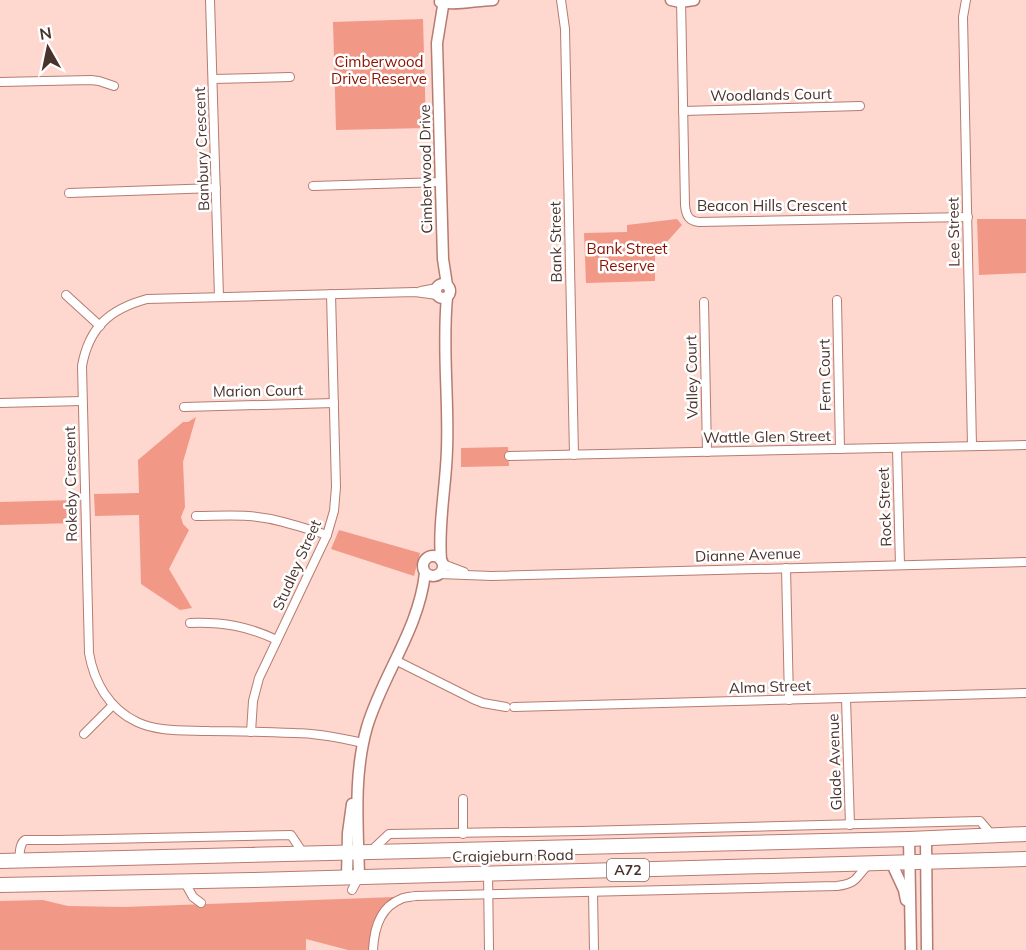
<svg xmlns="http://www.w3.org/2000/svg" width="1026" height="950" viewBox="0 0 1026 950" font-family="Mulish,sans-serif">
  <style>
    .green { fill: #f29887 }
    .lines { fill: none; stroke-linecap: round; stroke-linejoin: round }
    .minor-casing { stroke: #b67c71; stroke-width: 10 }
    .tertiary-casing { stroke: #b67c71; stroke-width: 13 }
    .primary-casing { stroke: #b67c71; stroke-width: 16 }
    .minor { stroke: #fff; stroke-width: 8 }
    .tertiary { stroke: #fff; stroke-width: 10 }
    .primary { stroke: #fff; stroke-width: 14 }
    .labels { text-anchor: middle; stroke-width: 5; stroke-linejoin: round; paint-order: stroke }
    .shield { fill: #fff; stroke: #806f6b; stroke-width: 1.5 }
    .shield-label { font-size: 14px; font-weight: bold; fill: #49312c }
    .park-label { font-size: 15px; fill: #8b1000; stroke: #fff }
    .street-label { font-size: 15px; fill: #49312c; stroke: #fff }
  </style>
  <rect width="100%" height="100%" fill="#fed7cf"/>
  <g class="green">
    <polygon points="423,19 426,128 336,130 333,22"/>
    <polygon points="677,219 682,225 655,255 655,281 586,283 584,233 627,232 627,225"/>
    <polygon points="977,219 1026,219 1026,273 979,275"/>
    <polygon points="196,417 183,462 185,507 181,517 183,524 189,530 169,569 192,608 180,610 141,584 139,515 95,516 94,494 139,493 138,460 183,422 188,422"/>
    <polygon points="508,447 509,466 461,467 461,448"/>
    <polygon points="75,500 76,523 0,525 0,502"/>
    <polygon points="339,530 420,553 414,576 331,549"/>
    <path d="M395,897C376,913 369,924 370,950H348L306,939V950H0V901L43,900L68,906L124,907Z"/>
  </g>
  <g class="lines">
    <defs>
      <g id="minor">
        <polyline points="210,0 219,297"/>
        <polyline points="561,0 565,29 574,455"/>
        <path d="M681,0L685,205C686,216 689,221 699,222L968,217"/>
        <polyline points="966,0 963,17 972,446"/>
        <polyline points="213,79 290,77"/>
        <polyline points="0,82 91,80 99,81 114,86"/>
        <polyline points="683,111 860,106"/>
        <polyline points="313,186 441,182"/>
        <polyline points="69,193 216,188"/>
        <polyline points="421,291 437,288"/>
        <polyline points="66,295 100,326"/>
        <polyline points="837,300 840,449"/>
        <polyline points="704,302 707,452"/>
        <polyline points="0,403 82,401"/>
        <polyline points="184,407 334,403"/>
        <polyline points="897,448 900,565"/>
        <polyline points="509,456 1026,445"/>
        <path d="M196,516C213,516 231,515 248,516C276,518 301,527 327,535"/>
        <polyline points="443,564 464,572"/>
        <polyline points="786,568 789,700"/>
        <polyline points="439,574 492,576 1026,562"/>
        <path d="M190,623C224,622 247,626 277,640"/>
        <polyline points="395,660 473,699 483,703 506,707"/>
        <polyline points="846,698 850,825"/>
        <polyline points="514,707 1026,693"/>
        <polyline points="251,732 253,701 259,678 327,535 334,511 336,487 331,294"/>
        <polyline points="84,734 113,705"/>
        <path d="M363,743C341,738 318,733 295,733C267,732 238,731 209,731C185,730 158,732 137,722C109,709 94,682 89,653L82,366C89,327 110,309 147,299L415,292L437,295"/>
        <polyline points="463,834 463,799"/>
        <polyline points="371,851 389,834 581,831 980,821 992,835"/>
        <path d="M19,860C20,854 19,844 25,840H58L291,835L303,853"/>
        <polyline points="488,873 489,950"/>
        <polyline points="184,881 193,897 201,903"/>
        <polyline points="352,890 359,877"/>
        <polyline points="593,892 594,950"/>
        <path d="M373,950C374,929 380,907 401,899C405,897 411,897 415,896L837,886C859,883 855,877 869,864"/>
      </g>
      <g id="tertiary">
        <polyline points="444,0 437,43 443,259 447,285"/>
        <polyline points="671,0 680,2 694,0"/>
        <path d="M440,2C455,6 477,0 493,0"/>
        <circle cx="443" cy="291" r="7"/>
        <circle cx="433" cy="566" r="10"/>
        <path d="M441,560C438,523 446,487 447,449C449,399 442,348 447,297"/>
        <polyline points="926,838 927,950"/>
        <polyline points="909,839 911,950"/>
        <polyline points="892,864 904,890 906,900"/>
        <polyline points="347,877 348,833 352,804"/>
        <path d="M359,877C358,826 353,776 367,727C383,674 419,629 425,573"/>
      </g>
      <g id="primary">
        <polyline points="0,861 909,839 1026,834"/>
        <polyline points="0,885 252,880 1026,859"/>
      </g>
    </defs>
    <use href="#minor" class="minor-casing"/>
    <use href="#tertiary" class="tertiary-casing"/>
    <use href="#primary" class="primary-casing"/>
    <use href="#minor" class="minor"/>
    <use href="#tertiary" class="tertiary"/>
    <use href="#primary" class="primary"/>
  </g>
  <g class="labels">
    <rect class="shield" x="607" y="859" width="42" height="22" rx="4.5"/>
    <g class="shield-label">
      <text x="628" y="875">A72</text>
    </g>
    <g class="park-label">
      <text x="379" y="67">Cimberwood<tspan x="379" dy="17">Drive Reserve</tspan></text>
      <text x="627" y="254">Bank Street<tspan x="627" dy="17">Reserve</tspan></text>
    </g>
    <g class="street-label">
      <text transform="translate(771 95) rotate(-1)" y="5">Woodlands Court</text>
      <text transform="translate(202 149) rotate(-92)" y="5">Banbury Crescent</text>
      <text transform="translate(426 169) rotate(-91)" y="5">Cimberwood Drive</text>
      <text x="772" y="211">Beacon Hills Crescent</text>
      <text transform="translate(954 232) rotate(-91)" y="5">Lee Street</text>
      <text transform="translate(556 242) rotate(-91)" y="5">Bank Street</text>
      <text transform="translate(825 375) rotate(-91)" y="5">Fern Court</text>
      <text transform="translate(692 377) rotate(-91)" y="5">Valley Court</text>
      <text transform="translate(258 391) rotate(-1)" y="5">Marion Court</text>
      <text transform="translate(767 437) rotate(-1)" y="5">Wattle Glen Street</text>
      <text transform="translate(71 484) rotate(-91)" y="5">Rokeby Crescent</text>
      <text transform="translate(885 507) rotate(-92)" y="5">Rock Street</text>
      <text transform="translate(748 555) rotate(-2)" y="5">Dianne Avenue</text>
      <text transform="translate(297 565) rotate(-66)" y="5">Studley Street</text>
      <text transform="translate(770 687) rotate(-2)" y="5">Alma Street</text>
      <text transform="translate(835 762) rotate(-92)" y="5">Glade Avenue</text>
      <text transform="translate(513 856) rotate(-1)" y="5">Craigieburn Road</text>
    </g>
  </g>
  <g transform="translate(48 48) rotate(351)" stroke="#ffffff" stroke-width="4.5" paint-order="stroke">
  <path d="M0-4.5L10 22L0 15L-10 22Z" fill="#49312c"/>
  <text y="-9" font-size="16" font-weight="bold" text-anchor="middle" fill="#49312c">N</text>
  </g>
</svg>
